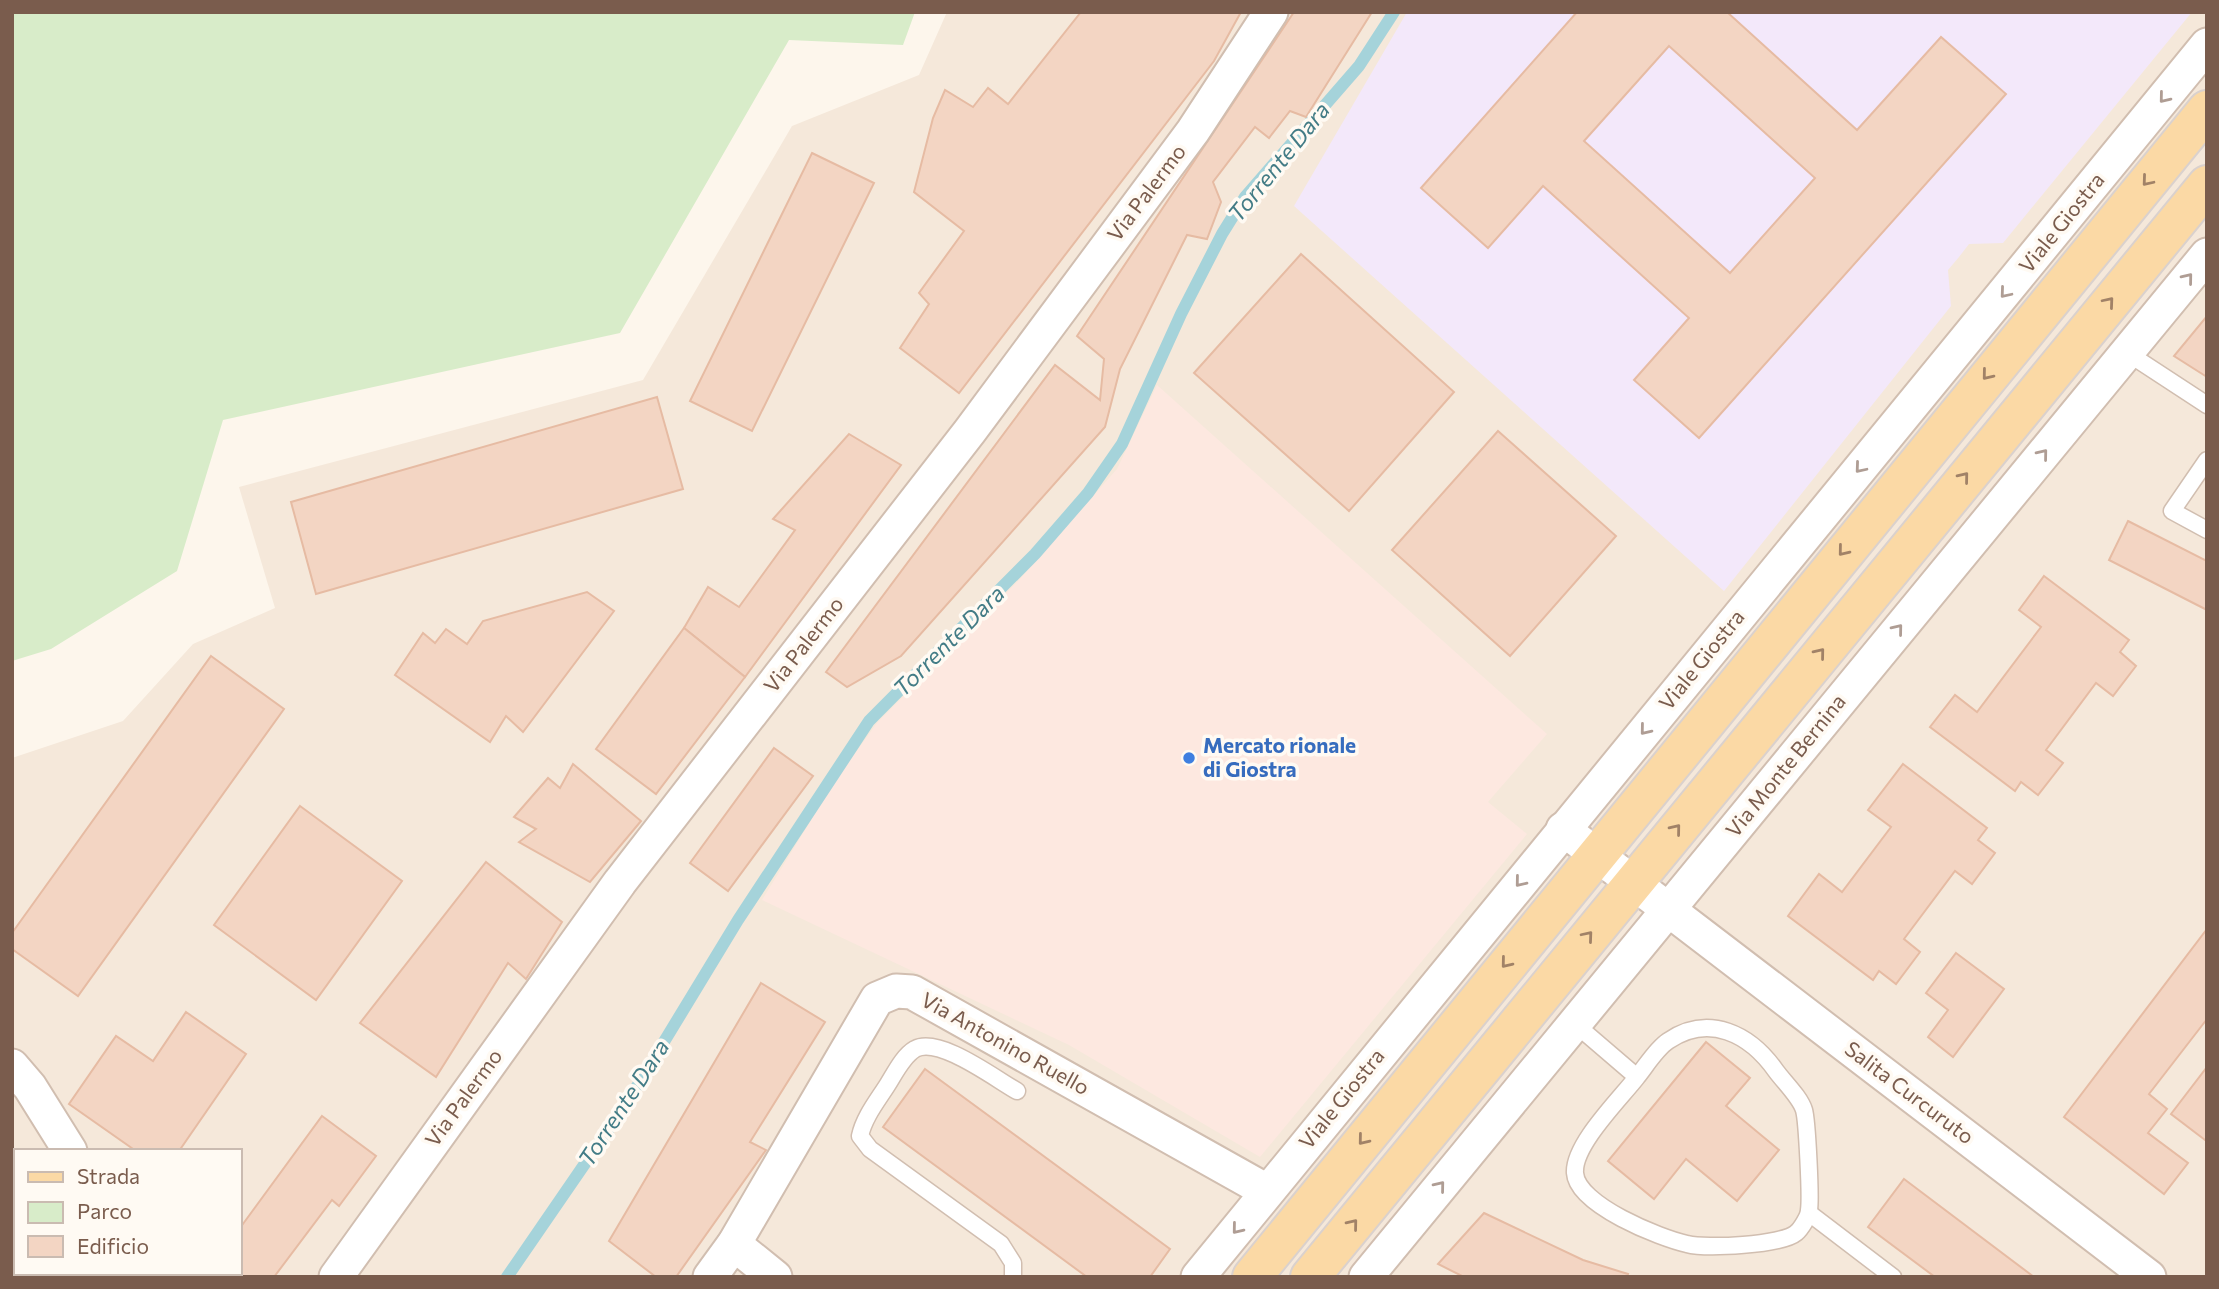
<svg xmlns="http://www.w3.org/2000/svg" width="2219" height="1289" viewBox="0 0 2219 1289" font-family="Commissioner,sans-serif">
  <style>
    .residential { fill: #f5e8da; fill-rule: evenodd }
    .commercial { fill: #fde8e0 }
    .education { fill: #f3e8fa }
    .green { fill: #d8ecc9 }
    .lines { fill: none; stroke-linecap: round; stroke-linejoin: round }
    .stream { stroke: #a5d3da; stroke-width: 12 }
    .building { fill: #f3d5c3; stroke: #e6bba3; stroke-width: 2; fill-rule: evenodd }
    .lane-casing { stroke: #d1beb0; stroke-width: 19 }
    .street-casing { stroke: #d1beb0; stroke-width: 37 }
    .primary-casing { stroke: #dad1cd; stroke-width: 42 }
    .lane { stroke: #fff; stroke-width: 16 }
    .street { stroke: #fff; stroke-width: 33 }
    .primary { stroke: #fbd9a5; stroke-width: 38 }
    .oneway { stroke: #af9d94 }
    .oneway2 { stroke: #a18267 }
    .shop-dot { fill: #3f7fe0; stroke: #fffaf3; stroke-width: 2.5 }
    .labels { text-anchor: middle; stroke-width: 7; stroke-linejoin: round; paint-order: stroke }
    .street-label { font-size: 21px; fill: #7a5c4d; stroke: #fffaf3 }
    .shop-label { font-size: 21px; font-weight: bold; fill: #366cbe; stroke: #fffaf3; text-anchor: start }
    .water-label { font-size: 23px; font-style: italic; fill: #437c86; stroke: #fffaf3 }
  </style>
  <rect width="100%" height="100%" fill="#fdf6ec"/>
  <path class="residential" d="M947,12H2207V1277H12V758L123,721L193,644L275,608L239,487L643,380L792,126L919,75ZM16,1151H240V1273H16Z"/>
  <polygon class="commercial" points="1157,385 1547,734 1488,802 1527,834 1260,1157 1069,1045 762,900 835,781 877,723 1020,579 1117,469"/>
  <polygon class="education" points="1407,12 2192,12 2003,243 1969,244 1959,257 1948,270 1951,306 1724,591 1294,206"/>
  <polygon class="green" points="12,12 915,12 903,45 789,40 620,333 223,420 177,571 51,649 12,661"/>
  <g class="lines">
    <polyline class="stream" points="507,1277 628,1101 738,920 869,721 1035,554 1088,493 1122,444 1181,314 1222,234 1245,197 1359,66 1394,12"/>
  </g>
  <g class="building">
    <polygon points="1081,12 1241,12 1214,61 959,393 900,348 929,304 919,293 964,231 914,192 933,118 945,90 973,107 988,88 1008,104"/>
    <polygon points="1294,12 1372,12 1306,117 1290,111 1269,138 1255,127 1213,182 1221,202 1207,239 1187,235 1120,369 1105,427 901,656 847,687 826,672 1055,365 1100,400 1104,359 1077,336"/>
    <path d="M1577,12H1727L1857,130L1941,37L2006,94L1699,438L1634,380L1689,318L1543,186L1488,248L1421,188ZM1669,46L1815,178L1730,273L1584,141Z"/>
    <polygon points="812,153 874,183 752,431 690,401"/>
    <polygon points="1301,254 1454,392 1349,511 1194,373"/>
    <polygon points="2207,316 2207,377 2174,356"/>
    <polygon points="657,397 683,489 316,594 291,502"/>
    <polygon points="1498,431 1616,536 1510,656 1392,550"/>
    <polygon points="849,434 901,465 745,677 684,628 708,587 739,607 795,530 773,519"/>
    <polygon points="2128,521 2207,561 2207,610 2109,560"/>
    <polygon points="2044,576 2129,640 2120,652 2136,666 2113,696 2096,683 2046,750 2063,763 2038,795 2021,782 2015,791 1930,727 1955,695 1977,712 2041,627 2019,610"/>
    <polygon points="587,592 614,611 523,732 506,716 490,742 395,675 423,633 435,643 446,629 467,644 483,621"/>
    <polygon points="684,628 745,677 656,794 596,749"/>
    <polygon points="211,656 284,709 78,996 12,949 12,933"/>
    <polygon points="774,748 813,776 728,891 690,863"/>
    <polygon points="573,764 641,821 590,882 519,842 536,829 514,817 548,778 560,788"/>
    <polygon points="1903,764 1987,828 1978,840 1995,853 1972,884 1955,871 1904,939 1920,952 1896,984 1879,971 1873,980 1788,916 1819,874 1842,892 1891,827 1868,810"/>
    <polygon points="300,806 402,881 316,1000 214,925"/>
    <polygon points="486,862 562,922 526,979 508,963 436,1077 360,1023"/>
    <polygon points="2207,929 2207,1019 2149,1094 2167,1109 2148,1133 2188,1163 2164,1194 2064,1117"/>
    <polygon points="1956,953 2004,989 1953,1057 1928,1037 1948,1010 1926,993"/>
    <polygon points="761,983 825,1022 750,1142 766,1150 676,1277 656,1277 609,1241"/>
    <polygon points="186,1012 246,1054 179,1151 136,1151 69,1104 116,1036 153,1061"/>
    <polygon points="1706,1042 1750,1078 1726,1106 1779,1150 1737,1201 1686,1159 1654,1199 1608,1161"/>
    <polygon points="2207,1067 2207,1138 2205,1140 2171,1114"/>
    <polygon points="925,1069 1170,1249 1150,1277 1087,1277 883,1127"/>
    <polygon points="322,1116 376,1156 339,1206 332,1200 274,1277 223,1277 219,1273 240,1273 240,1228"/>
    <polygon points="1904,1179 2034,1277 1935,1277 1868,1227"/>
    <polygon points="1484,1213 1583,1260 1628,1274 1627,1277 1464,1277 1438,1264"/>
  </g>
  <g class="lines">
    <defs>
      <g id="lane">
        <polyline points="2126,352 2207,405"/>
        <polyline points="2207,460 2172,511 2207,530"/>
        <path d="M1574,1023L1637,1077C1620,1099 1573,1145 1575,1173C1577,1205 1660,1238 1687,1244C1706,1249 1782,1245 1796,1233C1801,1229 1809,1216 1809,1210C1811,1197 1807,1120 1804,1110C1800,1097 1784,1082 1776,1071C1750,1034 1709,1013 1668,1041C1656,1049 1646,1066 1637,1077"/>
        <polyline points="1809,1213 1893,1277"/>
        <path d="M1013,1277V1263L1001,1244L870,1149L860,1136C864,1117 878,1100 888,1084C895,1073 903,1056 915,1049C939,1036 994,1078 1017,1091"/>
      </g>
      <g id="street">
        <polyline points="1563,829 2149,1277"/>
        <polyline points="12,1066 30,1087 70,1151"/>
        <polyline points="734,1244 775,1277"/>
        <polyline points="147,1273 150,1277"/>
        <polyline points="336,1277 620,882 970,431 1193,131 1271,12"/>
        <polyline points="710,1277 734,1244 877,999 896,991 912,992 1267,1191"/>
        <polyline points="1198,1277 2207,45"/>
        <polyline points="1366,1277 2207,255"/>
      </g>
      <g id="primary">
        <polyline points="1252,1277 2207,110"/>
        <polyline points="1310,1277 2207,185"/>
      </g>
    </defs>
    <use href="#lane" class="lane-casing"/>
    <use href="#street" class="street-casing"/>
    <use href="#primary" class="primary-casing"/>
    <use href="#lane" class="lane"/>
    <use href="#street" class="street"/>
    <use href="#primary" class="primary"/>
  </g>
  <defs><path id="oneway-chevron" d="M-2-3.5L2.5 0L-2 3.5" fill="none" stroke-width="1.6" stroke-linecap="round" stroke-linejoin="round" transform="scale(1.75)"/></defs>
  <g class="oneway">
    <use href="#oneway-chevron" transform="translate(2164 98) rotate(129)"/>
    <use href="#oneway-chevron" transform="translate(2188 278) rotate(-51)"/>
    <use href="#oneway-chevron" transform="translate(2005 293) rotate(130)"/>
    <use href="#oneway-chevron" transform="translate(2043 454) rotate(-51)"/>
    <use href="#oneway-chevron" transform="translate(1860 468) rotate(130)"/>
    <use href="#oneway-chevron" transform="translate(1898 629) rotate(-51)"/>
    <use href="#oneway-chevron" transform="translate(1645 730) rotate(129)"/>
    <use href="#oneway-chevron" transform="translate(1520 882) rotate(129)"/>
    <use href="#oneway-chevron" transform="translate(1440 1186) rotate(-51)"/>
    <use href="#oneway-chevron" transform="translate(1237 1229) rotate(129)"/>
  </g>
  <g class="oneway2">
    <use href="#oneway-chevron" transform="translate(2147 181) rotate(130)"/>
    <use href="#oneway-chevron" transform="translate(2109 302) rotate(-50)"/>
    <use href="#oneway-chevron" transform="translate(1987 375) rotate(129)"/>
    <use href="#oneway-chevron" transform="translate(1964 477) rotate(-51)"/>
    <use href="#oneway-chevron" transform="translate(1843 551) rotate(129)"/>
    <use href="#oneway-chevron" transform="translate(1820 653) rotate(-51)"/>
    <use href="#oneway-chevron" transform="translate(1676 829) rotate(-51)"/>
    <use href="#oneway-chevron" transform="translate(1588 936) rotate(-50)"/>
    <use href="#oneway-chevron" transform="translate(1506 963) rotate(129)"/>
    <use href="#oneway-chevron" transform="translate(1363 1140) rotate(129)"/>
    <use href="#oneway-chevron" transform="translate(1353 1224) rotate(-51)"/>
  </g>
  <circle class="shop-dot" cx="1189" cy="758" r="7"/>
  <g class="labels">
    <g class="street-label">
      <text transform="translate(1147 193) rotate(-53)" y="7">Via Palermo</text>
      <text transform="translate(2062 223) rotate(-51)" y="7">Viale Giostra</text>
      <text transform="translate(804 645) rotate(-52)" y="7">Via Palermo</text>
      <text transform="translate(1702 660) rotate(-51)" y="7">Viale Giostra</text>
      <text transform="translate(1786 766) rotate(-51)" y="7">Via Monte Bernina</text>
      <text transform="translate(1005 1044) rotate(29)" y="7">Via Antonino Ruello</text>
      <text transform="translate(1909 1093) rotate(37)" y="7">Salita Curcuruto</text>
      <text transform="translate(464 1098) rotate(-54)" y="7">Via Palermo</text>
      <text transform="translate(1342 1099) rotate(-51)" y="7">Viale Giostra</text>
    </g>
    <g class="shop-label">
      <text x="1203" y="753">Mercato rionale<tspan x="1203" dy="24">di Giostra</tspan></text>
    </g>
    <g class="water-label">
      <text transform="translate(1279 162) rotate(-51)" y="8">Torrente Dara</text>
      <text transform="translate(949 641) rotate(-45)" y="8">Torrente Dara</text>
      <text transform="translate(624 1103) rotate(-57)" y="8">Torrente Dara</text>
    </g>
  </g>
  <rect width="2219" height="1289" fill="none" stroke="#7a5c4d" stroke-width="28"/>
  <rect x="14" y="1149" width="228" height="126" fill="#fffaf3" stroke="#cabbb1" stroke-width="2"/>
  <rect x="28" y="1172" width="35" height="10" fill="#fbd9a5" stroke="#cabbb1" stroke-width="2"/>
  <text x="77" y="1184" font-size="21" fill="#7a5c4d">Strada</text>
  <rect x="28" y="1202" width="35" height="21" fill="#d8ecc9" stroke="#cabbb1" stroke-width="2"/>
  <text x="77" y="1219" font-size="21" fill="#7a5c4d">Parco</text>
  <rect x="28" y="1236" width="35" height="21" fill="#f3d5c3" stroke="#cabbb1" stroke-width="2"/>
  <text x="77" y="1254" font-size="21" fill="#7a5c4d">Edificio</text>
</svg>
